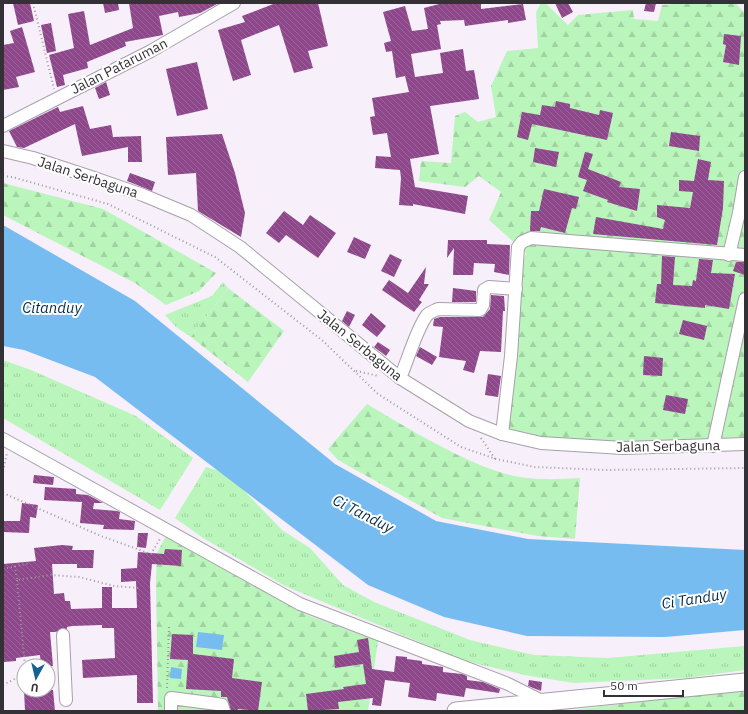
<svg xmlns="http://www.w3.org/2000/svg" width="748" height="714" viewBox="0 0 748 714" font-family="'IBM Plex Sans',sans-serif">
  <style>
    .grass { fill: url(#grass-tufts) }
    .forest { fill: url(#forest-firs) }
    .water { fill: #76bcf1 }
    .building { fill: url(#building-back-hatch) }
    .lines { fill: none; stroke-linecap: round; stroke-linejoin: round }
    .minor-casing { stroke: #a7a0aa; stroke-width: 14 }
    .highway-casing { stroke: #a7a0aa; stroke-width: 19 }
    .path { stroke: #9e98a1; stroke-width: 2; stroke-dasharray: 1 3; stroke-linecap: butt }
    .minor { stroke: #fff; stroke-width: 12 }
    .highway { stroke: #fff; stroke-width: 17 }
    .labels { text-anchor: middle; stroke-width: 4; stroke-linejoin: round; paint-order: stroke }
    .street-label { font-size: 14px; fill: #343136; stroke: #fff }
    .water-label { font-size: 15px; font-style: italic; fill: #042d47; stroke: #fff }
  </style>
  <defs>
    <pattern id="grass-tufts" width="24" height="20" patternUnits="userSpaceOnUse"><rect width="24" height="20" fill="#baf5bc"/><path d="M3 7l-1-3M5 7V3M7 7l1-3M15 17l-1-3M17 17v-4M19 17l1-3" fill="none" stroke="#a0d2a2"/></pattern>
    <pattern id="forest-firs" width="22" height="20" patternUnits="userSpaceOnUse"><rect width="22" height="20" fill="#baf5bc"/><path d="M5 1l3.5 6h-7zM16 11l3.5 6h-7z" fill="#a0d2a2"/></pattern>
    <pattern id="building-back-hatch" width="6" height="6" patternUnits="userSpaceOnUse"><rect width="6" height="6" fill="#8d478a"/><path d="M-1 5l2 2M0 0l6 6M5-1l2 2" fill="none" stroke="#9a6698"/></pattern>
  </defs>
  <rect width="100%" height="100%" fill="#f7effa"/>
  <g class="grass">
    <polygon points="223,282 228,288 191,337 176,327 165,315 212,296"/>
    <polygon points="3,360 31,370 136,416 193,458 160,510 3,418"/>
    <polygon points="206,467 227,473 282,530 310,548 343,585 374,602 470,640 534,655 608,658 745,646 745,670 686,678 574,683 530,676 465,661 285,586 203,538 175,518"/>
  </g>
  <g class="forest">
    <polygon points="541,3 545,3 568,25 578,15 633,10 634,19 658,21 662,5 688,3 735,3 745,13 745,437 630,442 541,440 504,429 519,277 526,253 489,220 501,192 479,176 465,187 419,181 421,161 451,163 455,116 465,112 478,122 496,117 491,86 507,51 538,48 536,12"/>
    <polygon points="3,183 103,209 216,273 199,291 166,305 135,283 3,215"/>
    <polygon points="228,288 284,331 248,382 191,337"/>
    <path d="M367,404C408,428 480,474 528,478C545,480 563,479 580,478L575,539L538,536L442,518L338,460L328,449Z"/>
    <polygon points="166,536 307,615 378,641 368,711 158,711 156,582 157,553"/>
    <polygon points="745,688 745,711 566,711"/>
  </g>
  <g class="water">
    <polygon points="3,225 135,301 335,464 436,521 528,539 745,550 745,630 665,637 527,636 444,617 368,585 95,377 24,350 3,346"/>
    <polygon points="198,632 224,635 222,650 196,647"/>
    <polygon points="171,667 182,669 181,679 170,678"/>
  </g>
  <g class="building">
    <polygon points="13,3 30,3 34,21 18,25"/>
    <polygon points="103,3 118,3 119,10 105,13"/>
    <polygon points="129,3 219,3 200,13 179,17 178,12 159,16 163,35 125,42 126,46 87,62 88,68 63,75 65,85 57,87 49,55 74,48 68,14 84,11 90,45 133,28"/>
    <polygon points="276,3 318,3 328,46 308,51 313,68 294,73 279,25 241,40 251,75 233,81 218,30 245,22 242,16"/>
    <polygon points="443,3 481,3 481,9 523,4 526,20 508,23 508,20 465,26 464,20 440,21 441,24 437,25 441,49 411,54 415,77 443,73 440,53 463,49 466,71 474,70 479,99 430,106 439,154 410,159 415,187 468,196 465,214 413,204 413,206 399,205 401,178 400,170 375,168 376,156 391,157 387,133 373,135 370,117 375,116 372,98 409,92 405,76 396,78 392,51 386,52 384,43 391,41 383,12 405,6 412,31 428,29 424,8"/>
    <polygon points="555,3 568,3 573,12 562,18"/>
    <polygon points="646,3 656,3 654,12 644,11"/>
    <polygon points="51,23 56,51 47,53 41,25"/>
    <polygon points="22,27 35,72 16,77 19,87 3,90 3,45 14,43 10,31"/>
    <polygon points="724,34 741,36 739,65 723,62 726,45 723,44"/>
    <polygon points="197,62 208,109 177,116 166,69"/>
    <polygon points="106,82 110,95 99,99 95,88"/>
    <polygon points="556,101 570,104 570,108 599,115 600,110 613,113 607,140 532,124 528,140 517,137 522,112 540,115 542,105 555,107"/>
    <polygon points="83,106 90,129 111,125 113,137 141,136 142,162 128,162 128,147 82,156 75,124 24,148 17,147 9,131 58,107 60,112"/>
    <polygon points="671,132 700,136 699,151 669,146"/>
    <polygon points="222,134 235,173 245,213 241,237 198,211 196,173 168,175 166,137"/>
    <polygon points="535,148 559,152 556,167 533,162"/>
    <polygon points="585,152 593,154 588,169 621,182 619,187 640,189 637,211 607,202 608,200 583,191 587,180 578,177"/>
    <polygon points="698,159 711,162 708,180 724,181 723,208 717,245 593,234 596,217 663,229 665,220 657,217 657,205 690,208 693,192 679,191 679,180 694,181"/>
    <polygon points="130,173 155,182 152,191 127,181"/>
    <polygon points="544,189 579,197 576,209 572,208 565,233 541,227 540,231 530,231 531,211 539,211"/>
    <polygon points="284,211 303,225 310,215 336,233 318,258 286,235 279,243 266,233"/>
    <polygon points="354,237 371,245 365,259 347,252"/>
    <polygon points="448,240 487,240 487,244 510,245 509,275 494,272 495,264 474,263 473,275 453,275 454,248 447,258"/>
    <polygon points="390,254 402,260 394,277 381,271"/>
    <polygon points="662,256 675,257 673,285 692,286 693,280 696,281 699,259 713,260 711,273 735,274 729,309 705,305 705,308 655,303 657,284 661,284"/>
    <polygon points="736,262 745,262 745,275 733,271"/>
    <polygon points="426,267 424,284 429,284 419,300 422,302 414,312 382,290 389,280 408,293"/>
    <polygon points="453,288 476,291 476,302 452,302"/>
    <polygon points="491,295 504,296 505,311 503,311 501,352 480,351 474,373 463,370 466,361 439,357 443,327 433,326 434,319 440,317 483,317 490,309"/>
    <polygon points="347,311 355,315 349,327 342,321"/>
    <polygon points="371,313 386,326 377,337 362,325"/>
    <polygon points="683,320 707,326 704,340 679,334"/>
    <polygon points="378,342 390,350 386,356 374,347"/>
    <polygon points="420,347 437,357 432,365 416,356"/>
    <polygon points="644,356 663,358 662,376 643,375"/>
    <polygon points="488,374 501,376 498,397 485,395"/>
    <polygon points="666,395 688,399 685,414 663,410"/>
    <polygon points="34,475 54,477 53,485 33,483"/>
    <polygon points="45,487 76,489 76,494 88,495 103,503 94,503 93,509 117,511 120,512 119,519 135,521 134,530 103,529 104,525 80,523 82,502 44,500"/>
    <polygon points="22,503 38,505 36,518 30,517 29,533 3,532 3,521 20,521"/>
    <polygon points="138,533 148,533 146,548 137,547"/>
    <polygon points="62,545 73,546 72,550 94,550 93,568 77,568 77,564 52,564 54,594 64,593 65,601 70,601 71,609 102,608 102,587 112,587 112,608 137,608 136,581 121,582 121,569 137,568 138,552 164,554 165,549 182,550 181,566 152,564 150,583 153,703 137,703 137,675 83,678 82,660 115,658 114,628 102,628 102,625 72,626 67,627 67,629 62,628 56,632 50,632 53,666 41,666 40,655 16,658 16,661 4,662 3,564 36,561 34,548"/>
    <polygon points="172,634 193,635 193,654 234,659 232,678 262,682 258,711 238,709 237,711 231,711 227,697 221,697 221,691 186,689 188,660 170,659"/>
    <polygon points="368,638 372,669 394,672 396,656 407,657 407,659 422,661 422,664 443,667 443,672 462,674 467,676 467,680 483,682 500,689 499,693 466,688 464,697 437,693 436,701 408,697 410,683 385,680 381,706 372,705 373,698 338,702 339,709 308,711 306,694 344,689 343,687 366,684 363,664 335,668 334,656 359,652 357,640"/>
    <polygon points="529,680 542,682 541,691 528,686"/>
    <polygon points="24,690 53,690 55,711 25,711"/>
  </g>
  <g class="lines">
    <defs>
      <g id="minor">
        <polyline points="3,126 151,51 234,3"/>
        <polyline points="3,151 33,158 94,178 143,195 191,215 240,247 400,378 469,421 502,434 541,443 623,448 745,444"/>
        <polyline points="729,255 739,213 745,177"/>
        <path d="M400,378C408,360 416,330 427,315C430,312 434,311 438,309L480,310L483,305L484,290L489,287L516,289"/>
        <polyline points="502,434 511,356 518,247 522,242 531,238 745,255"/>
        <polyline points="3,439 300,604 508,684 542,701"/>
        <polyline points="713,446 745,299"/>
        <polyline points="63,635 66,700"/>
        <polyline points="171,711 171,698 217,704 222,705 224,711"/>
      </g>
      <polyline id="highway" points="456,711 745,682"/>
    </defs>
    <use href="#minor" class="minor-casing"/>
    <use href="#highway" class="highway-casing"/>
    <g class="path">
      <polyline points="33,3 54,89"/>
      <polyline points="3,176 12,177 108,204 215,257 323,341 378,394 461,447 496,459 535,467 606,470 745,468"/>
      <polyline points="356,371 379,376"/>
      <polyline points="481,438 495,459"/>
      <polyline points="3,471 7,453"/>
      <polyline points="3,493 101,536 151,554 160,539"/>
      <polyline points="15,566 17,580 51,575 79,577 114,586 139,588"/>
      <polyline points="3,569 30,563"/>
      <polyline points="17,580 25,666"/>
      <polyline points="3,685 24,674"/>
      <polyline points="167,688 169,627"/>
    </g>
    <use href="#minor" class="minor"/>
    <use href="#highway" class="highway"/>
  </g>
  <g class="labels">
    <g class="street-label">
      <text transform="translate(119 66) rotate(-27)" y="5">Jalan Pataruman</text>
      <text transform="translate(88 177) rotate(18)" y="5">Jalan Serbaguna</text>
      <text transform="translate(360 345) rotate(39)" y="5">Jalan Serbaguna</text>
      <text transform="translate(668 446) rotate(-1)" y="5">Jalan Serbaguna</text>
    </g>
    <g class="water-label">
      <text x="52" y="313">Citanduy</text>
      <text transform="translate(363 514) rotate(27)" y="5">Ci Tanduy</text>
      <text transform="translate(694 599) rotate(-9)" y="5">Ci Tanduy</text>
    </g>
  </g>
  <rect width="748" height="714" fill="none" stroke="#343136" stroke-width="8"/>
  <g transform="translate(36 678) rotate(188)"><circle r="19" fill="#ffffff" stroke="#aeadaf"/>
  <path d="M0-3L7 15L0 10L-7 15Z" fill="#146194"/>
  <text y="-6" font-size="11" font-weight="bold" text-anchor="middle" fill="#343136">U</text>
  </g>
  <path d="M604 690v6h79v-6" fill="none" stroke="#343136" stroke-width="2"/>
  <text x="610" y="690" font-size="12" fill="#343136" stroke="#ffffff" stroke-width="3" paint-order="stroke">50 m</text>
</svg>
